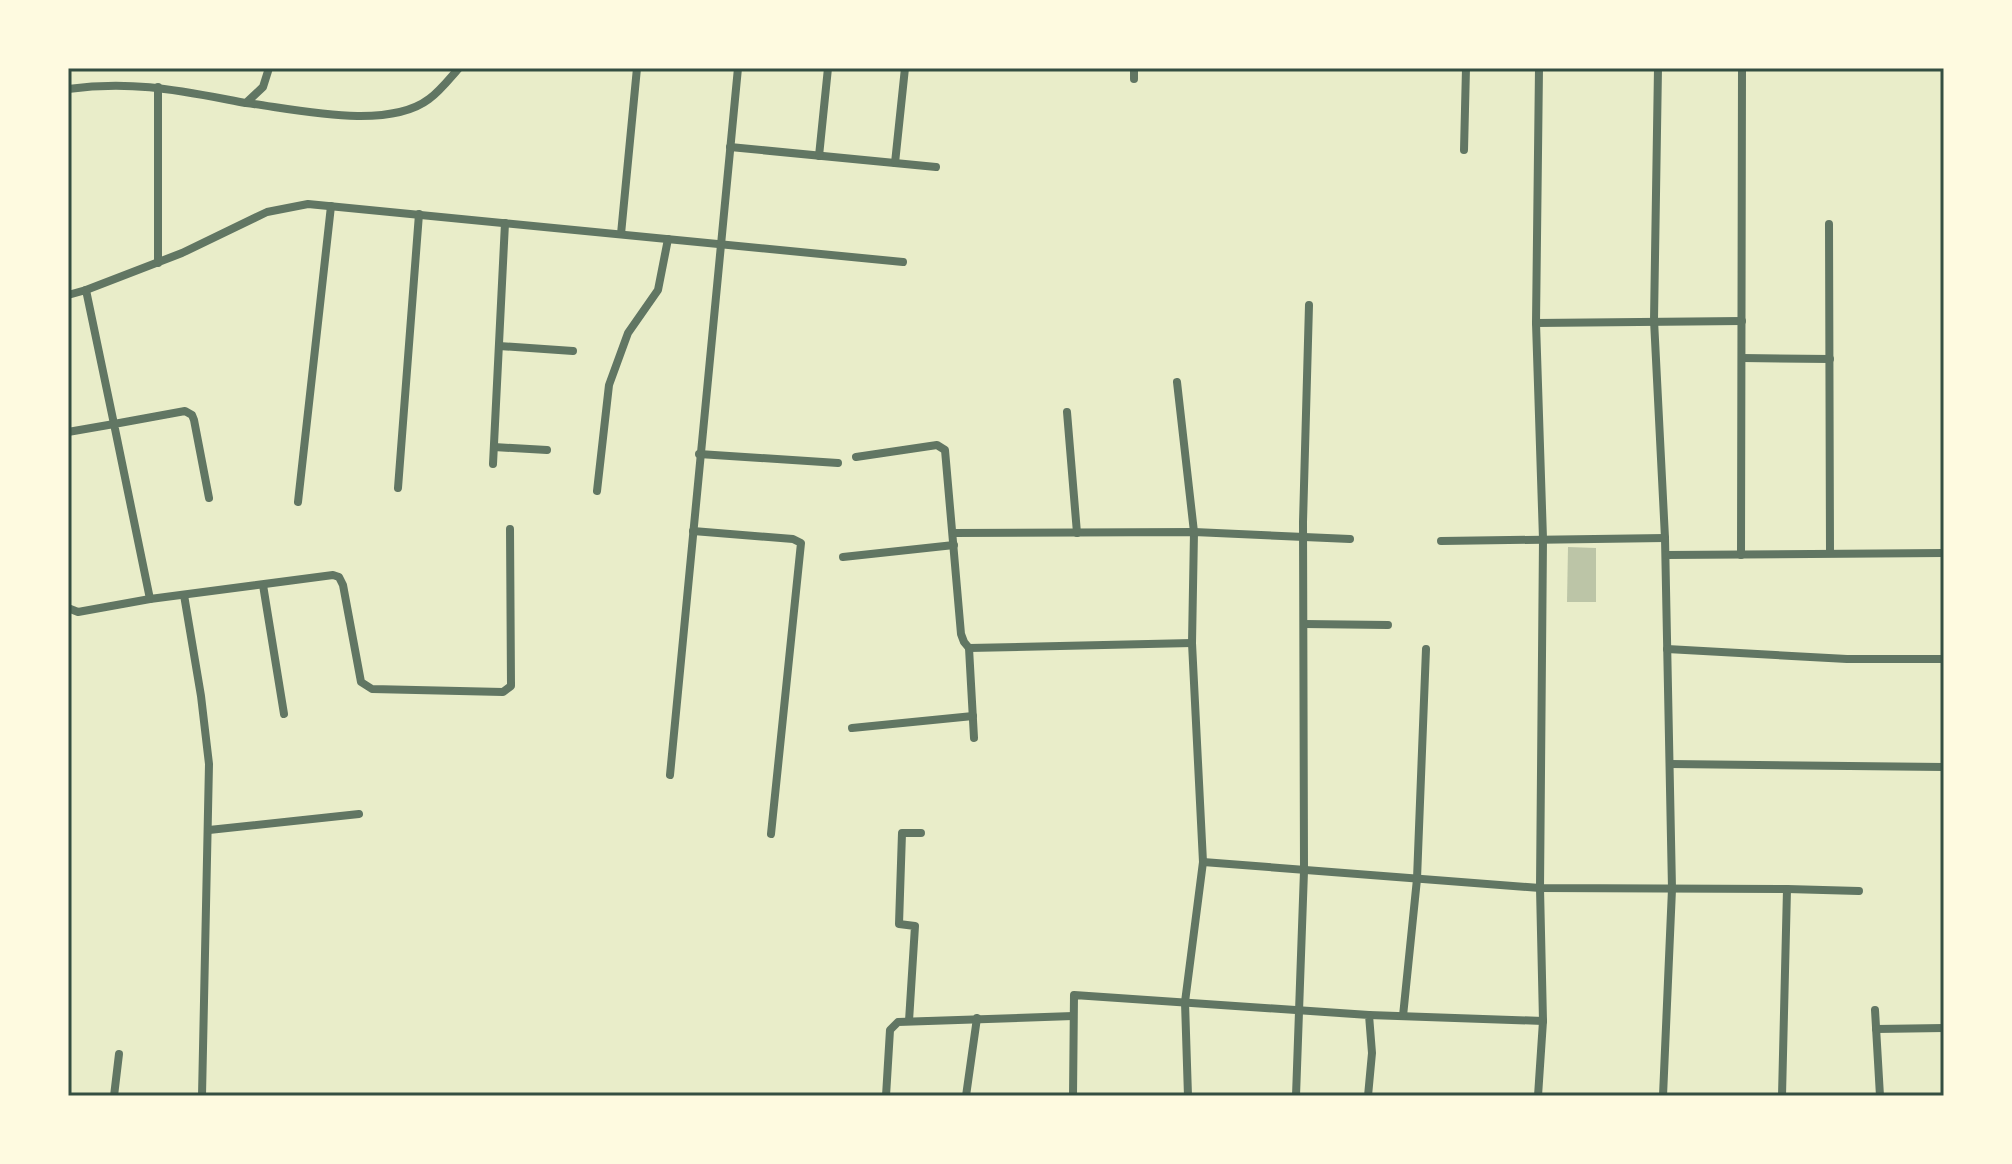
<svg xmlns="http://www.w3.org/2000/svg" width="2012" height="1164" viewBox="0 0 2012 1164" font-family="Helvetica,sans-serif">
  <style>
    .building { fill: #bcc5a7 }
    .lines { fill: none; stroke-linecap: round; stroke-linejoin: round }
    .minor { stroke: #617663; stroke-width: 8 }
    .neatline { fill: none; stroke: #344e41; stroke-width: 3 }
  </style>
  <rect width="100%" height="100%" fill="#e9edc9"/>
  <polygon class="building" points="1568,547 1596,548 1596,602 1567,602"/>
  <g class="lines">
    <g class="minor">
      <polyline points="1658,68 1654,320 1665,538 1672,889 1663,1096"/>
      <polyline points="1134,79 1134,68"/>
      <path d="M68,89C134,80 181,91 246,103L263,87L269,68"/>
      <path d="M246,103C295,109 387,131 429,99C440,91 450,78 459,68"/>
      <polyline points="730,147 936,167"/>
      <polyline points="1464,150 1466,68"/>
      <polyline points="819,156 828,68"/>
      <polyline points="895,163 905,68"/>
      <polyline points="1829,224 1830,553"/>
      <polyline points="621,234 637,68"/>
      <polyline points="158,263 158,87"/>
      <polyline points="68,295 86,290 182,253 267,212 308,204 903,262"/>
      <polyline points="1536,323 1742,321"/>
      <polyline points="499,346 573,351"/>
      <polyline points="1742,358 1830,359"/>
      <polyline points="1177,382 1194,532 1192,643 1203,862 1185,1002 1188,1096"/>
      <polyline points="1067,412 1077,533"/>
      <polyline points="68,432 114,424 86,290"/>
      <polyline points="494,447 547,450"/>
      <polyline points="699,454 838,463"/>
      <polyline points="856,457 937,445 945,450 961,634 964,642 969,648 1192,643"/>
      <polyline points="493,464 505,223"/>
      <polyline points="398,488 419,214"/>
      <polyline points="597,491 609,385 628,333 658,290 668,239"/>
      <polyline points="298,502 331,206"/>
      <polyline points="693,531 793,539 801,543 771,834"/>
      <polyline points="953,533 1194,532 1350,539"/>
      <polyline points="1441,541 1665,538"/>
      <polyline points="1666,555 1944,553"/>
      <polyline points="1741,555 1742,68"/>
      <polyline points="843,557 954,545"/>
      <polyline points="263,585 284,714"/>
      <polyline points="184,595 201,696 209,764 202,1096"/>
      <polyline points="150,599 114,424 185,411 192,415 194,420 209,498"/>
      <polyline points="68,608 78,612 150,599 333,575 339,577 343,585 361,682 372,689 503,692 511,686 510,529"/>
      <polyline points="1304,624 1388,625"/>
      <polyline points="969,648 974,738"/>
      <polyline points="1667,649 1847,659 1944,659"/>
      <polyline points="852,728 973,716"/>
      <polyline points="1670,764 1944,767"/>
      <polyline points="670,775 738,68"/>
      <polyline points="209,830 359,814"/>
      <polyline points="1203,862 1540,888 1787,889 1782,1096"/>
      <polyline points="1787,889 1859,891"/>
      <polyline points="1875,1010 1880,1096"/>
      <polyline points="1369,1015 1543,1021"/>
      <polyline points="1403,1016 1417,879 1426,649"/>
      <polyline points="909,1021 915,926 899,924 902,833 921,833"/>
      <polyline points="1876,1029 1944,1028"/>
      <polyline points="114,1096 119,1054"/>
      <polyline points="886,1096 890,1030 898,1022 1073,1016"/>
      <polyline points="966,1096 977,1018"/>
      <polyline points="1073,1096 1074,995 1369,1015 1372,1053 1368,1096"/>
      <polyline points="1296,1096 1304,871 1303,522 1309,305"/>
      <polyline points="1538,1096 1543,1021 1540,888 1543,539 1536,323 1539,68"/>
    </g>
  </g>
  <rect width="2012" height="1164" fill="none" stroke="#fefae0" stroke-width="140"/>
  <rect x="70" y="70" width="1872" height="1024" class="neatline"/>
</svg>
